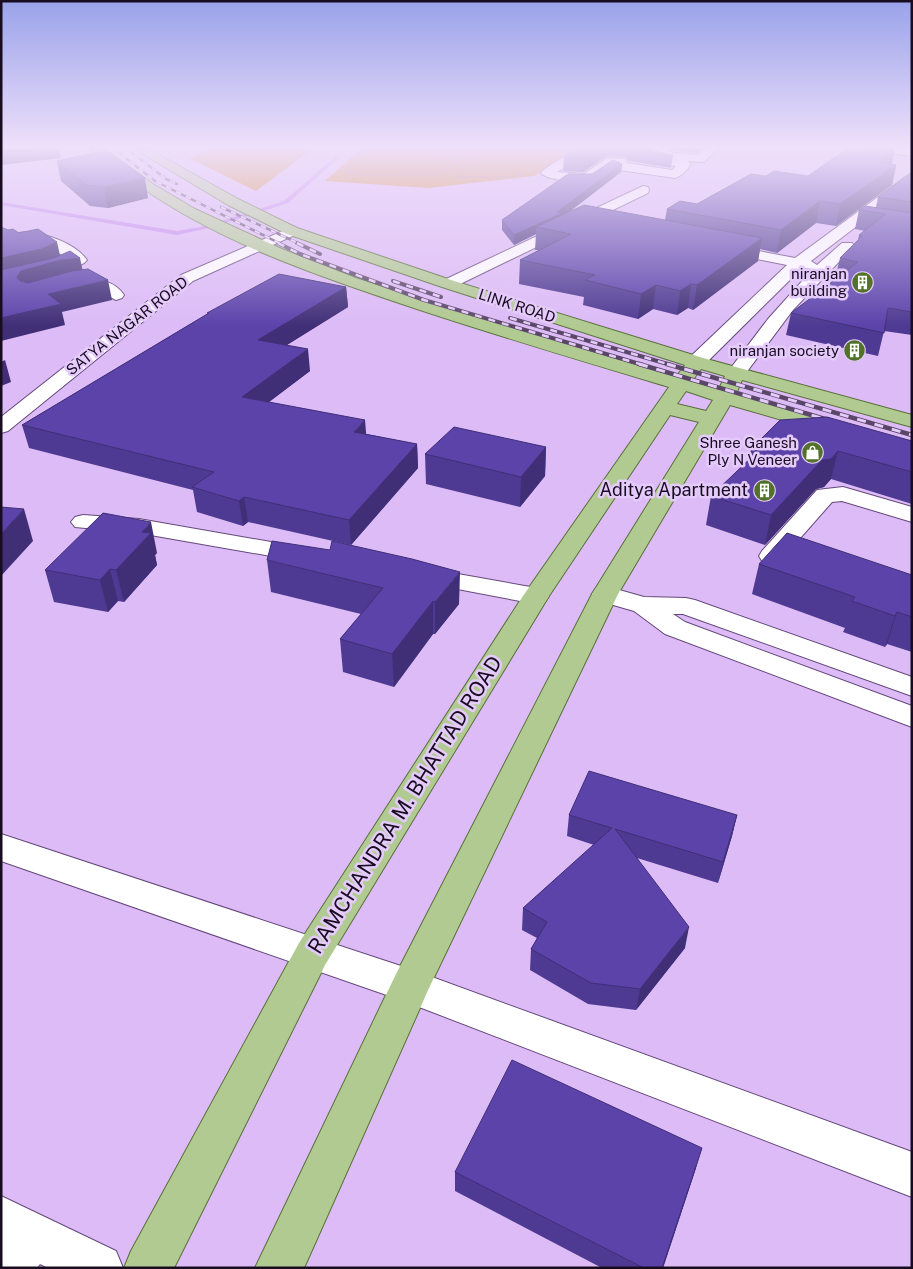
<svg xmlns="http://www.w3.org/2000/svg" width="913" height="1269" viewBox="0 0 913 1269" font-family="'Public Sans',sans-serif">
  <style>
    .green { fill: #d08823 }
    .lines { fill: none; stroke-linecap: round; stroke-linejoin: round }
    .stream { fill: #c286ee; fill-rule: evenodd }
    .minor-casing { stroke: #65487b; stroke-width: 2 }
    .major-casing { stroke: #59703a; stroke-width: 2 }
    .path { stroke: #8d74a0; stroke-width: 1; stroke-dasharray: 2 1; stroke-linecap: butt }
    .minor { fill: #fff; fill-rule: evenodd }
    .major { fill: #b0ca91; fill-rule: evenodd }
    .rail-far2-casing { stroke: #5a4768; stroke-width: 2.5 }
    .rail-far1-casing { stroke: #5a4768; stroke-width: 4 }
    .rail-casing { stroke: #5a4768; stroke-width: 4.5 }
    .rail-far2 { stroke: #e5cbfb; stroke-width: 2; stroke-dasharray: 5.5; stroke-linecap: butt }
    .rail-far1 { stroke: #e5cbfb; stroke-width: 2.5; stroke-dasharray: 7; stroke-linecap: butt }
    .rail { stroke: #e5cbfb; stroke-width: 3; stroke-dasharray: 9; stroke-linecap: butt }
    .wall { fill: #4e3a92 }
    .shaded-wall { fill: #402f77 }
    .building { fill: #5b43aa; stroke: #402f77 }
    .labels { text-anchor: middle; stroke-width: 5; stroke-linejoin: round; paint-order: stroke }
    .far-poi-label { font-size: 15px; fill: #180c21; stroke: #e5cbfb; text-anchor: end }
    .far-street-label { font-size: 15px; fill: #180c21; stroke: #e5cbfb }
    .poi-label { font-size: 18px; fill: #180c21; stroke: #e5cbfb; text-anchor: end }
    .near-street-label { font-size: 21px; fill: #180c21; stroke: #e5cbfb }
  </style>
  <rect width="100%" height="100%" fill="#dcbbf6"/>
  <g class="green">
    <polygon points="215,148 310,148 311,150 256,191 189,158"/>
    <polygon points="362,148 584,148 534,176 428,188 325,181"/>
  </g>
  <g class="lines">
    <polygon class="stream" points="345,148 350,148 288,203 209,228 177,235 1,205 1,202 177,231 206,226 284,201"/>
    <defs>
      <g id="minor">
        <path d="M577,148H596L557,172L584,174L607,158L626,159L627,163L672,170L676,166L647,161L645,158L656,148H669L667,152L698,155L706,148H719L704,162L688,161L691,164C687,170 682,176 675,178L619,170L612,166C605,171 596,180 588,181C578,183 547,180 541,173L543,170Z"/>
        <polygon points="867,148 912,149 912,156 872,151"/>
        <polygon points="912,174 912,184 811,261 817,265 842,243 852,243 854,246 793,310 743,377 736,379 729,377 727,373 768,319 813,269 802,268 703,366 696,368 689,366 687,362 689,358 787,265 717,251 715,248 717,245 722,244 795,258 908,175"/>
        <polygon points="643,186 648,187 649,190 648,193 454,287 442,287 440,284 442,281"/>
        <polygon points="292,227 297,228 299,231 297,234 193,281 8,431 1,433 1,417 181,275"/>
        <path d="M25,232C45,233 75,243 87,260L84,263L58,276L1,290V280L47,270L68,259C43,242 31,239 1,244V236Z"/>
        <path d="M82,279C97,277 116,282 124,295L122,298L116,300L93,288H70L68,285L70,282Z"/>
        <polygon points="843,487 912,507 912,522 842,501 832,502 780,561 771,563 762,561 759,556 762,551 817,490"/>
        <polygon points="83,515 139,519 305,548 314,550 317,555 314,560 305,562 139,533 75,527 71,522 75,517"/>
        <polygon points="424,568 536,588 545,590 549,596 545,602 536,604 415,581 411,576 415,571"/>
        <polygon points="605,586 644,597 686,598 695,600 912,677 912,696 683,614 673,614 685,622 912,706 912,727 665,634 634,611 596,600 592,594 596,588"/>
        <polygon points="1,834 410,969 912,1152 912,1197 401,1000 1,861"/>
        <polygon points="1,1196 116,1251 123,1268 48,1268 40,1264 37,1268 1,1268"/>
      </g>
      <path id="major" d="M90,148H103L153,184L195,209L282,249L356,278L431,303L676,377L685,365L442,287L287,234L228,205L133,148H147L238,199L297,228L454,281L703,358L912,415V427L742,380L736,394L841,425L844,429L841,433L834,435L730,405L618,594L429,988L304,1268H255L396,974L592,594L699,422L670,415L549,596L325,965L174,1268H124L131,1251L299,943L523,596L669,387C579,360 488,333 399,303C310,273 218,241 141,187C124,175 103,164 90,148ZM701,369L725,376L719,389L692,381ZM686,391L713,400L706,411L677,404Z"/>
    </defs>
    <use href="#minor" class="minor-casing"/>
    <use href="#major" class="major-casing"/>
    <g class="path">
      <polyline points="372,148 344,170 359,175 437,174 459,161 417,148"/>
      <polyline points="439,148 477,160 456,177 511,177 524,174"/>
    </g>
    <use href="#minor" class="minor"/>
    <use href="#major" class="major"/>
    <defs>
      <g id="rail-far2">
        <polyline points="113,148 155,181 281,244"/>
        <polyline points="126,148 166,179 177,184"/>
        <polyline points="221,207 300,244"/>
      </g>
      <g id="rail-far1">
        <polyline points="278,243 300,254 424,300 643,365"/>
        <polyline points="297,243 320,254"/>
        <polyline points="393,281 441,297"/>
        <polyline points="510,318 671,365"/>
      </g>
      <g id="rail">
        <polyline points="639,364 835,422"/>
        <polyline points="667,364 912,435"/>
      </g>
    </defs>
    <use href="#rail-far2" class="rail-far2-casing"/>
    <use href="#rail-far1" class="rail-far1-casing"/>
    <use href="#rail" class="rail-casing"/>
    <use href="#rail-far2" class="rail-far2"/>
    <use href="#rail-far1" class="rail-far1"/>
    <use href="#rail" class="rail"/>
  </g>
  <g class="wall">
    <polygon points="579,148 653,148 651,151 673,155 671,168 629,161 626,157 607,156 583,172 563,171 564,157"/>
    <polygon points="670,148 703,148 697,153 670,150"/>
    <polygon points="895,148 892,164 896,165 892,185 836,226 816,223 777,253 760,249 758,261 693,310 688,308 677,315 653,309 638,319 583,305 584,297 519,284 520,260 539,250 535,250 536,234 514,245 502,230 502,220 592,174 622,164 621,172 568,213 665,220 667,209 697,204 766,176 808,176"/>
    <polygon points="57,161 148,198 108,208 90,206 61,181"/>
    <polygon points="912,172 912,335 884,331 878,356 786,335 791,313 836,279 835,279 840,258 858,240 859,235 865,231 855,229 859,210 876,207 878,197"/>
    <polygon points="346,287 348,307 287,345 310,371 269,402 366,434 417,444 418,468 351,545 248,522 243,526 197,512 193,490 29,448 22,425 207,314 207,313"/>
    <polygon points="912,441 912,504 831,479 824,487 816,489 765,545 706,525 711,496 749,460 751,449"/>
    <polygon points="546,447 545,476 520,507 426,484 425,454"/>
    <polygon points="157,553 155,555 157,565 124,602 118,601 108,612 54,602 45,570"/>
    <polygon points="267,560 459,604 435,634 433,634 394,687 343,672 340,639 361,614 271,592"/>
    <polygon points="759,564 912,575 912,652 887,644 885,647 843,632 845,628 752,594"/>
    <polygon points="569,815 737,815 732,836 718,883 637,858 685,948 636,1010 588,1004 530,970 531,949 537,938 522,930 523,908 594,845 567,836"/>
    <polygon points="696,1168 663,1268 602,1268 455,1191 455,1172"/>
  </g>
  <g class="shaded-wall">
    <polygon points="59,148 61,158 1,165 1,149"/>
    <polygon points="600,148 608,148 607,156 583,172 584,159"/>
    <polygon points="698,148 703,148 697,153"/>
    <polygon points="895,148 891,167 896,165 892,185 836,226 840,204 880,162"/>
    <polygon points="622,164 621,172 562,217 536,227 536,234 514,245 514,235 557,212"/>
    <polygon points="145,178 148,198 108,208 104,187"/>
    <polygon points="820,201 816,223 777,253 781,230"/>
    <polygon points="762,238 758,261 693,310 697,285"/>
    <polygon points="57,242 61,260 80,258 84,277 25,291 1,278 1,258"/>
    <polygon points="108,280 112,300 62,312 65,325 1,341 1,318 48,294"/>
    <polygon points="691,284 688,308 677,315 680,291"/>
    <polygon points="656,285 653,309 638,319 641,294"/>
    <polygon points="346,287 348,307 261,361 258,340"/>
    <polygon points="308,349 310,371 245,420 242,397"/>
    <polygon points="5,360 11,382 1,386 1,362"/>
    <polygon points="365,420 367,444 354,432"/>
    <polygon points="417,444 418,468 351,545 349,520"/>
    <polygon points="546,447 545,476 520,507 521,477"/>
    <polygon points="838,451 831,479 824,487 816,489 765,545 771,515 822,460"/>
    <polygon points="244,497 248,522 243,526 239,501"/>
    <polygon points="24,509 33,541 1,576 1,534"/>
    <polygon points="151,522 157,553 155,555 157,565 124,602 116,570 142,532"/>
    <polygon points="110,569 118,601 108,612 100,580"/>
    <polygon points="460,572 459,604 435,634 435,602"/>
    <polygon points="433,601 433,634 394,687 392,654"/>
    <polygon points="897,612 887,644 885,647 895,616"/>
    <polygon points="737,815 732,836 718,883 723,862"/>
    <polygon points="689,927 685,948 636,1010 640,989"/>
    <polygon points="702,1148 696,1168 663,1268 662,1268"/>
  </g>
  <g class="building">
    <polygon points="579,148 600,148 584,159 564,157"/>
    <polygon points="647,148 648,150 673,155 630,148"/>
    <polygon points="848,148 895,148 880,162 896,165 840,204 820,201 781,230 667,209 680,201 697,204 751,174 766,176 774,171 808,176"/>
    <polygon points="97,152 109,152 145,178 104,187 86,185 57,161"/>
    <polygon points="613,160 622,164 557,212 562,213 514,235 502,220 568,174 592,174"/>
    <polygon points="912,172 912,202 878,197"/>
    <polygon points="584,205 762,238 697,285 691,284 680,291 656,285 641,294 585,280 595,275 520,260 571,234 536,227"/>
    <polygon points="865,206 912,213 912,312 888,308 884,333 791,313 858,262 840,258 862,236 859,235 886,214 859,210"/>
    <polygon points="1,227 8,230 13,229 19,233 38,229 57,242 42,249 1,258"/>
    <polygon points="70,251 80,258 61,260 21,271 17,277 20,281 28,283 72,271 88,269 108,280 48,294 61,304 1,318 1,270 54,258"/>
    <polygon points="279,274 346,287 258,340 308,349 242,397 365,420 354,432 417,444 349,520 244,497 239,501 192,487 214,472 22,425 209,313 207,313"/>
    <polygon points="827,417 912,441 912,472 838,451 831,459 822,460 771,515 711,496 758,451 751,449 780,420"/>
    <polygon points="454,427 546,447 521,477 425,454"/>
    <polygon points="1,507 24,509 1,534"/>
    <polygon points="103,513 151,522 142,532 151,533 116,570 110,569 100,580 45,570"/>
    <polygon points="787,533 912,575 912,617 897,612 895,616 852,601 855,597 759,564"/>
    <polygon points="272,541 330,550 332,541 412,559 460,572 435,602 433,601 392,654 340,639 383,588 267,560"/>
    <polygon points="589,771 737,815 723,862 615,829 689,927 640,989 591,983 531,949 547,922 523,908 612,828 569,815"/>
    <polygon points="512,1060 702,1148 662,1268 644,1268 455,1172"/>
  </g>
  <linearGradient id="sky" x2="0" y2="1"><stop stop-color="#99a2ea"/><stop offset="0.45" stop-color="#efe0fb"/><stop offset="1" stop-color="#efe0fb" stop-opacity="0"/></linearGradient>
  <rect width="913" height="326" fill="url(#sky)"/>
  <defs>
    <symbol id="building-disc" viewBox="-11 -11 22 22"><circle r="9.5" fill="#517228" stroke="#e5cbfb"/><path d="M-4-6H4V6H1V3H-1V6H-4ZM-2.5-4.3h1.7v1.8h-1.7ZM.8-4.3h1.7v1.8H.8ZM-2.5-1h1.7V.8h-1.7ZM.8-1h1.7V.8H.8Z" fill="#fff"/></symbol>
    <symbol id="shop-disc" viewBox="-11 -11 22 22"><circle r="9.5" fill="#517228" stroke="#e5cbfb"/><path d="M-5-2.5h2.3a2.7 3.5 0 0 1 5.4 0H5L5.5 6h-11ZM-1.5-2.5h3a1.5 2.3 0 0 0-3 0Z" fill="#fff"/></symbol>
  </defs>
  <g fill-rule="evenodd">
    <use href="#building-disc" x="850" y="270" width="25" height="25"/>
    <use href="#building-disc" x="842" y="338" width="25" height="25"/>
    <use href="#shop-disc" x="800" y="440" width="25" height="25"/>
    <use href="#building-disc" x="752" y="478" width="25" height="25"/>
  </g>
  <g class="labels">
    <g class="far-poi-label">
      <text x="847" y="279">niranjan<tspan x="847" dy="17">building</tspan></text>
      <text x="839" y="356">niranjan society</text>
      <text x="797" y="448">Shree Ganesh<tspan x="797" dy="17">Ply N Veneer</tspan></text>
    </g>
    <g class="far-street-label">
      <text transform="translate(517 306) rotate(18)" y="5">LINK ROAD</text>
      <text transform="translate(127 326) rotate(-38)" y="5">SATYA NAGAR ROAD</text>
    </g>
    <g class="poi-label">
      <text x="748" y="496">Aditya Apartment</text>
    </g>
    <g class="near-street-label">
      <text transform="translate(405 805) rotate(-58)" y="7">RAMCHANDRA M. BHATTAD ROAD</text>
    </g>
  </g>
  <rect width="913" height="1269" fill="none" stroke="#180c21" stroke-width="5"/>
</svg>
